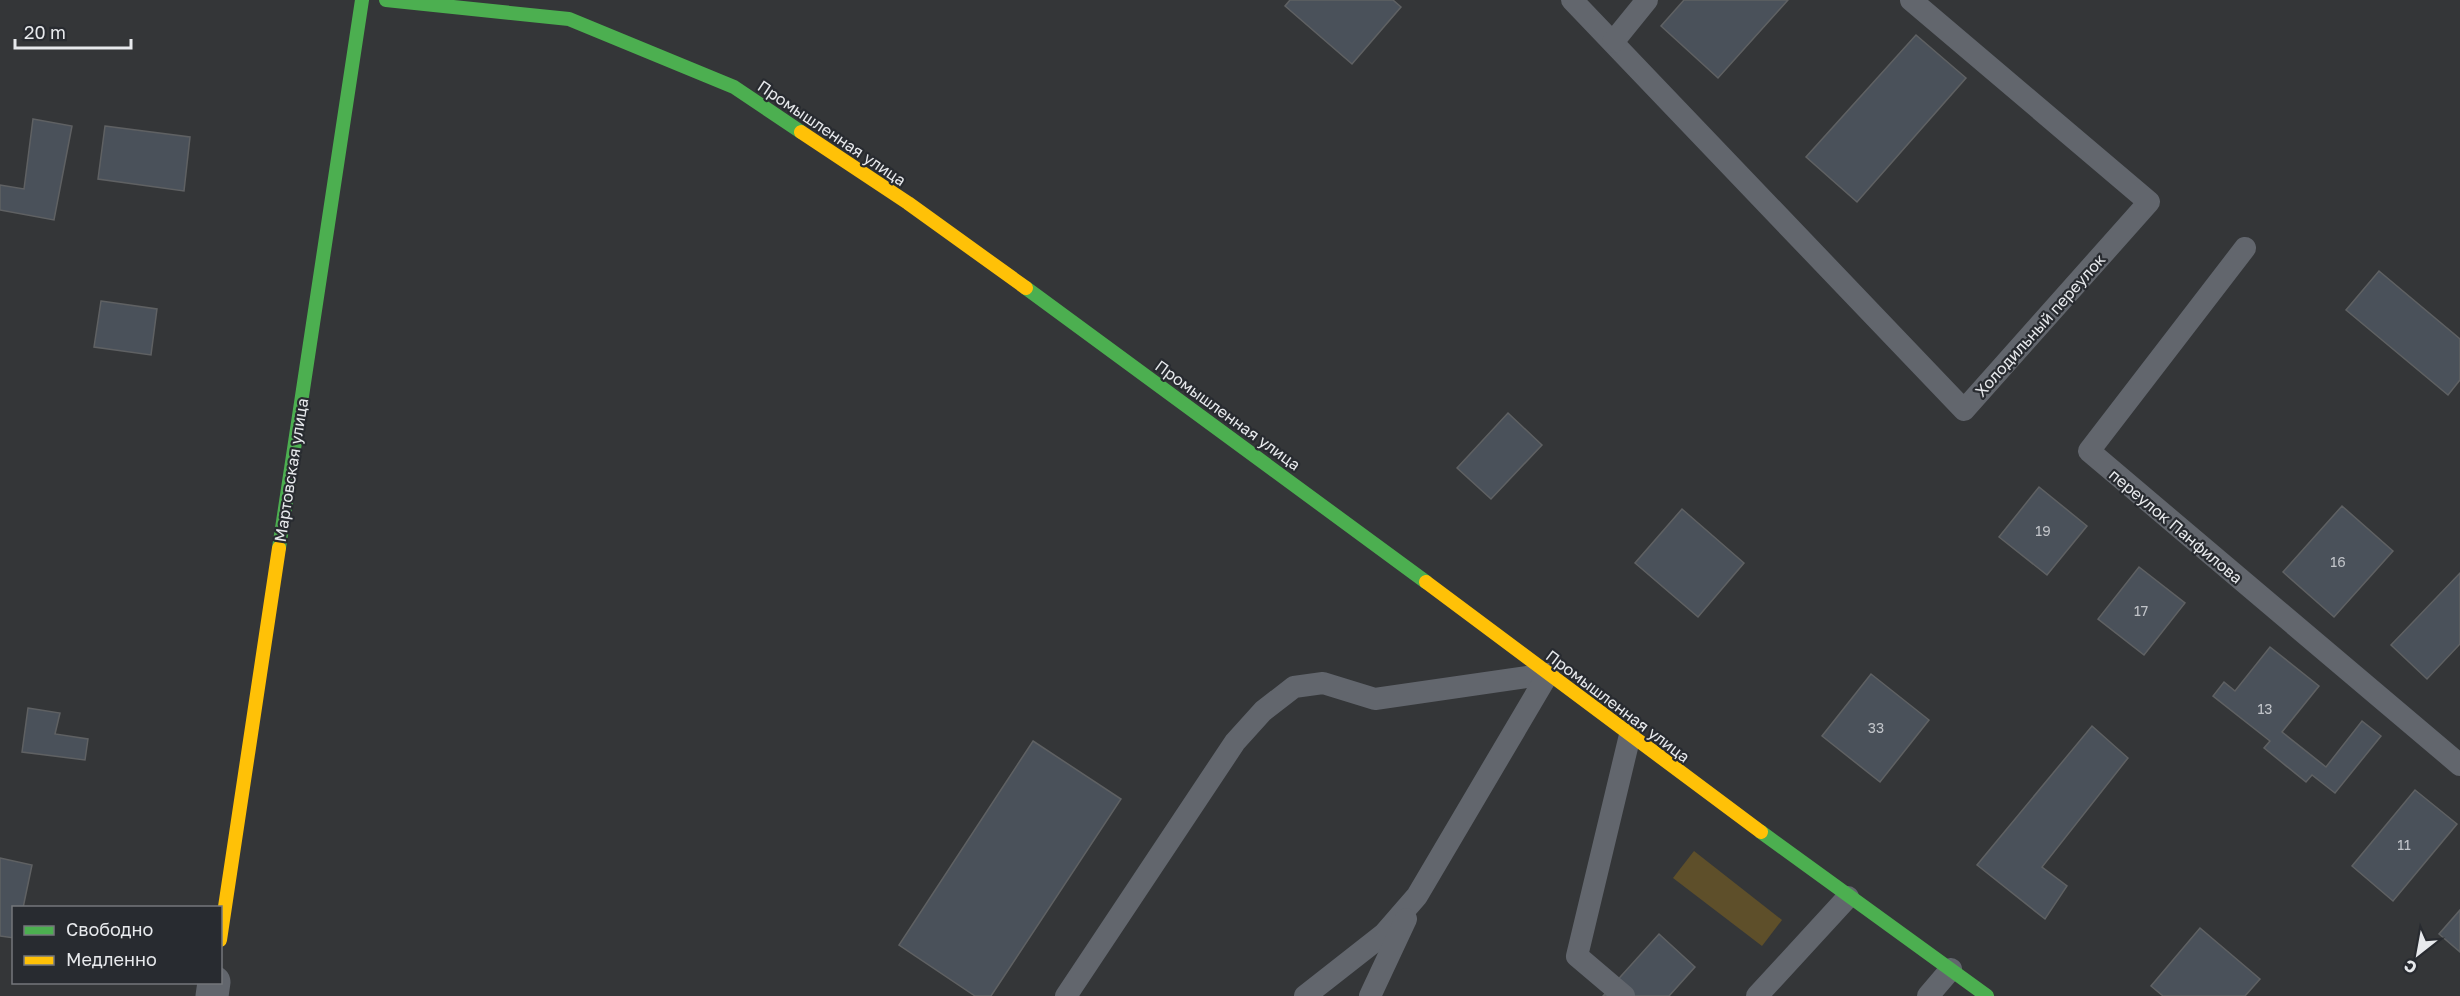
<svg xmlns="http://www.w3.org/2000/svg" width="2460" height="996" viewBox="0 0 2460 996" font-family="'Golos Text',sans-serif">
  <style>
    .green { fill: #5e4f2a }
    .building { fill: #4a515a; stroke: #5f6163; stroke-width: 1.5 }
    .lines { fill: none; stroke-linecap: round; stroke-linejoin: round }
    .lane { stroke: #62666d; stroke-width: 22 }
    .street { stroke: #62666d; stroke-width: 33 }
    .fast { stroke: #4caf50; stroke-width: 14 }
    .slow { stroke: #ffc107; stroke-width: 14 }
    .labels { text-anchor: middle; stroke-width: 4.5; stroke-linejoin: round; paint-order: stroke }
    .number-label { font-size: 14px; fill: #c0c3c8 }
    .street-label { font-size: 16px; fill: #e7e9ec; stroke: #282b30 }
  </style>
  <rect width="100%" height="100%" fill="#343638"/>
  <polygon class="green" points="1694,851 1782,920 1762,946 1673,878"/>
  <g class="building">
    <polygon points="1290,0 1393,0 1401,7 1352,64 1285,6"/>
    <polygon points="1684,0 1788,0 1718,78 1661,26"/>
    <polygon points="1916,35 1966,78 1857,202 1806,157"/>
    <polygon points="33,119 72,126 54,220 0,210 0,185 24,189"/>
    <polygon points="105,126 190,137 184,191 98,179"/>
    <polygon points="2379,271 2460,339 2460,380 2448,395 2346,310"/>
    <polygon points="101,301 157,309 151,355 94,347"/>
    <polygon points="1508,413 1542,445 1491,499 1457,468"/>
    <polygon points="2039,487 2087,526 2047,575 1999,537"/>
    <polygon points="2342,506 2393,551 2334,617 2283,572"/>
    <polygon points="1682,509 1744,563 1698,617 1635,563"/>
    <polygon points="2139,567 2185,603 2144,655 2098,619"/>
    <polygon points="2460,573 2460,644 2427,679 2391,645"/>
    <polygon points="2270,647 2319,686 2282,732 2326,767 2362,721 2381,736 2335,793 2312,775 2306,782 2264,748 2270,741 2213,696 2224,682 2235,691"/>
    <polygon points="1871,674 1929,720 1880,782 1822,736"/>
    <polygon points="28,708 60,713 55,734 88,739 85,760 22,752"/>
    <polygon points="2092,726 2128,758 2042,867 2067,886 2045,919 1977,865"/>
    <polygon points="1033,741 1121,799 991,996 975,996 899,945"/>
    <polygon points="2415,790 2457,824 2393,901 2352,866"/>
    <polygon points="0,858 32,865 23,908 14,908 14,938 0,936"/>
    <polygon points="2460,910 2460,952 2439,934"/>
    <polygon points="2200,928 2260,979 2245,996 2163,996 2151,986"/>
    <polygon points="1659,934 1695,967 1669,996 1603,996"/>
  </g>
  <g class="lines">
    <g class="lane">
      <polyline points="1572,0 1964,410 2149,202 1911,0"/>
      <polyline points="1613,42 1647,0"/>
      <polyline points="2245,248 2089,451 2460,765"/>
      <polyline points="1066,996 1235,742 1263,711 1294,687 1323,683 1375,699 1548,674"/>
      <polyline points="1305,996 1384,934 1417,896 1548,674"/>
      <polyline points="1370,996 1406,919"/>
      <polyline points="1624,996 1577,956 1630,735"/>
      <polyline points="1757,996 1848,897"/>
      <polyline points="1928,996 1951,969"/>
    </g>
    <polyline class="street" points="212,996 214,982"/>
    <g class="fast">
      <polyline points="386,0 569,19 734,87 801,132"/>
      <polyline points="1026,288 1426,582"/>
      <polyline points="279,548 362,0"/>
      <polyline points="1761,832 1987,996"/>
    </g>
    <g class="slow">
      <polyline points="801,132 908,203 1026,288"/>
      <polyline points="1426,582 1761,832"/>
      <polyline points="220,940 279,548"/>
    </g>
  </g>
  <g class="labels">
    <g class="number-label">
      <text x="2043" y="536">19</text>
      <text x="2338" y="567">16</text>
      <text x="2141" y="616">17</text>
      <text x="2265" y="714">13</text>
      <text x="1876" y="733">33</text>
      <text x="2404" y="850">11</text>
    </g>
    <g class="street-label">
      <text transform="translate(832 133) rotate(34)" y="6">Промышленная улица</text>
      <text transform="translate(2040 325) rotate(-48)" y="6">Холодильный переулок</text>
      <text transform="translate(1228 415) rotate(36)" y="6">Промышленная улица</text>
      <text transform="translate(291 470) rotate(-81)" y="6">Мартовская улица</text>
      <text transform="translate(2176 526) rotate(40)" y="6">переулок Панфилова</text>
      <text transform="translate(1618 706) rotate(37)" y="6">Промышленная улица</text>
    </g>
  </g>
  <rect x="12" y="906" width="210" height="78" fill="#282b30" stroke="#74777b" stroke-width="1.5"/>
  <rect x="24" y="926" width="30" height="9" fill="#4caf50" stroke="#74777b" stroke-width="1.5"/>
  <text x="66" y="936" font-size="18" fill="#e7e9ec">Свободно</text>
  <rect x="24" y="956" width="30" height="9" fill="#ffc107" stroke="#74777b" stroke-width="1.5"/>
  <text x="66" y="966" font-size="18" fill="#e7e9ec">Медленно</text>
  <g transform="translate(2418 954) rotate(211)" stroke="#282b30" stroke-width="4.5" paint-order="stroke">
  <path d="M0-4.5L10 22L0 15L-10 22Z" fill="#e7e9ec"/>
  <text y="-9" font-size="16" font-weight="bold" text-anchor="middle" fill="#e7e9ec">С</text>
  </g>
  <path d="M15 39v9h116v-9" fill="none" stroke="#e7e9ec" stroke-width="3"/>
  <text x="24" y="39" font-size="18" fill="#e7e9ec" stroke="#282b30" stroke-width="4.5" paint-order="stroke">20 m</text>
</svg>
